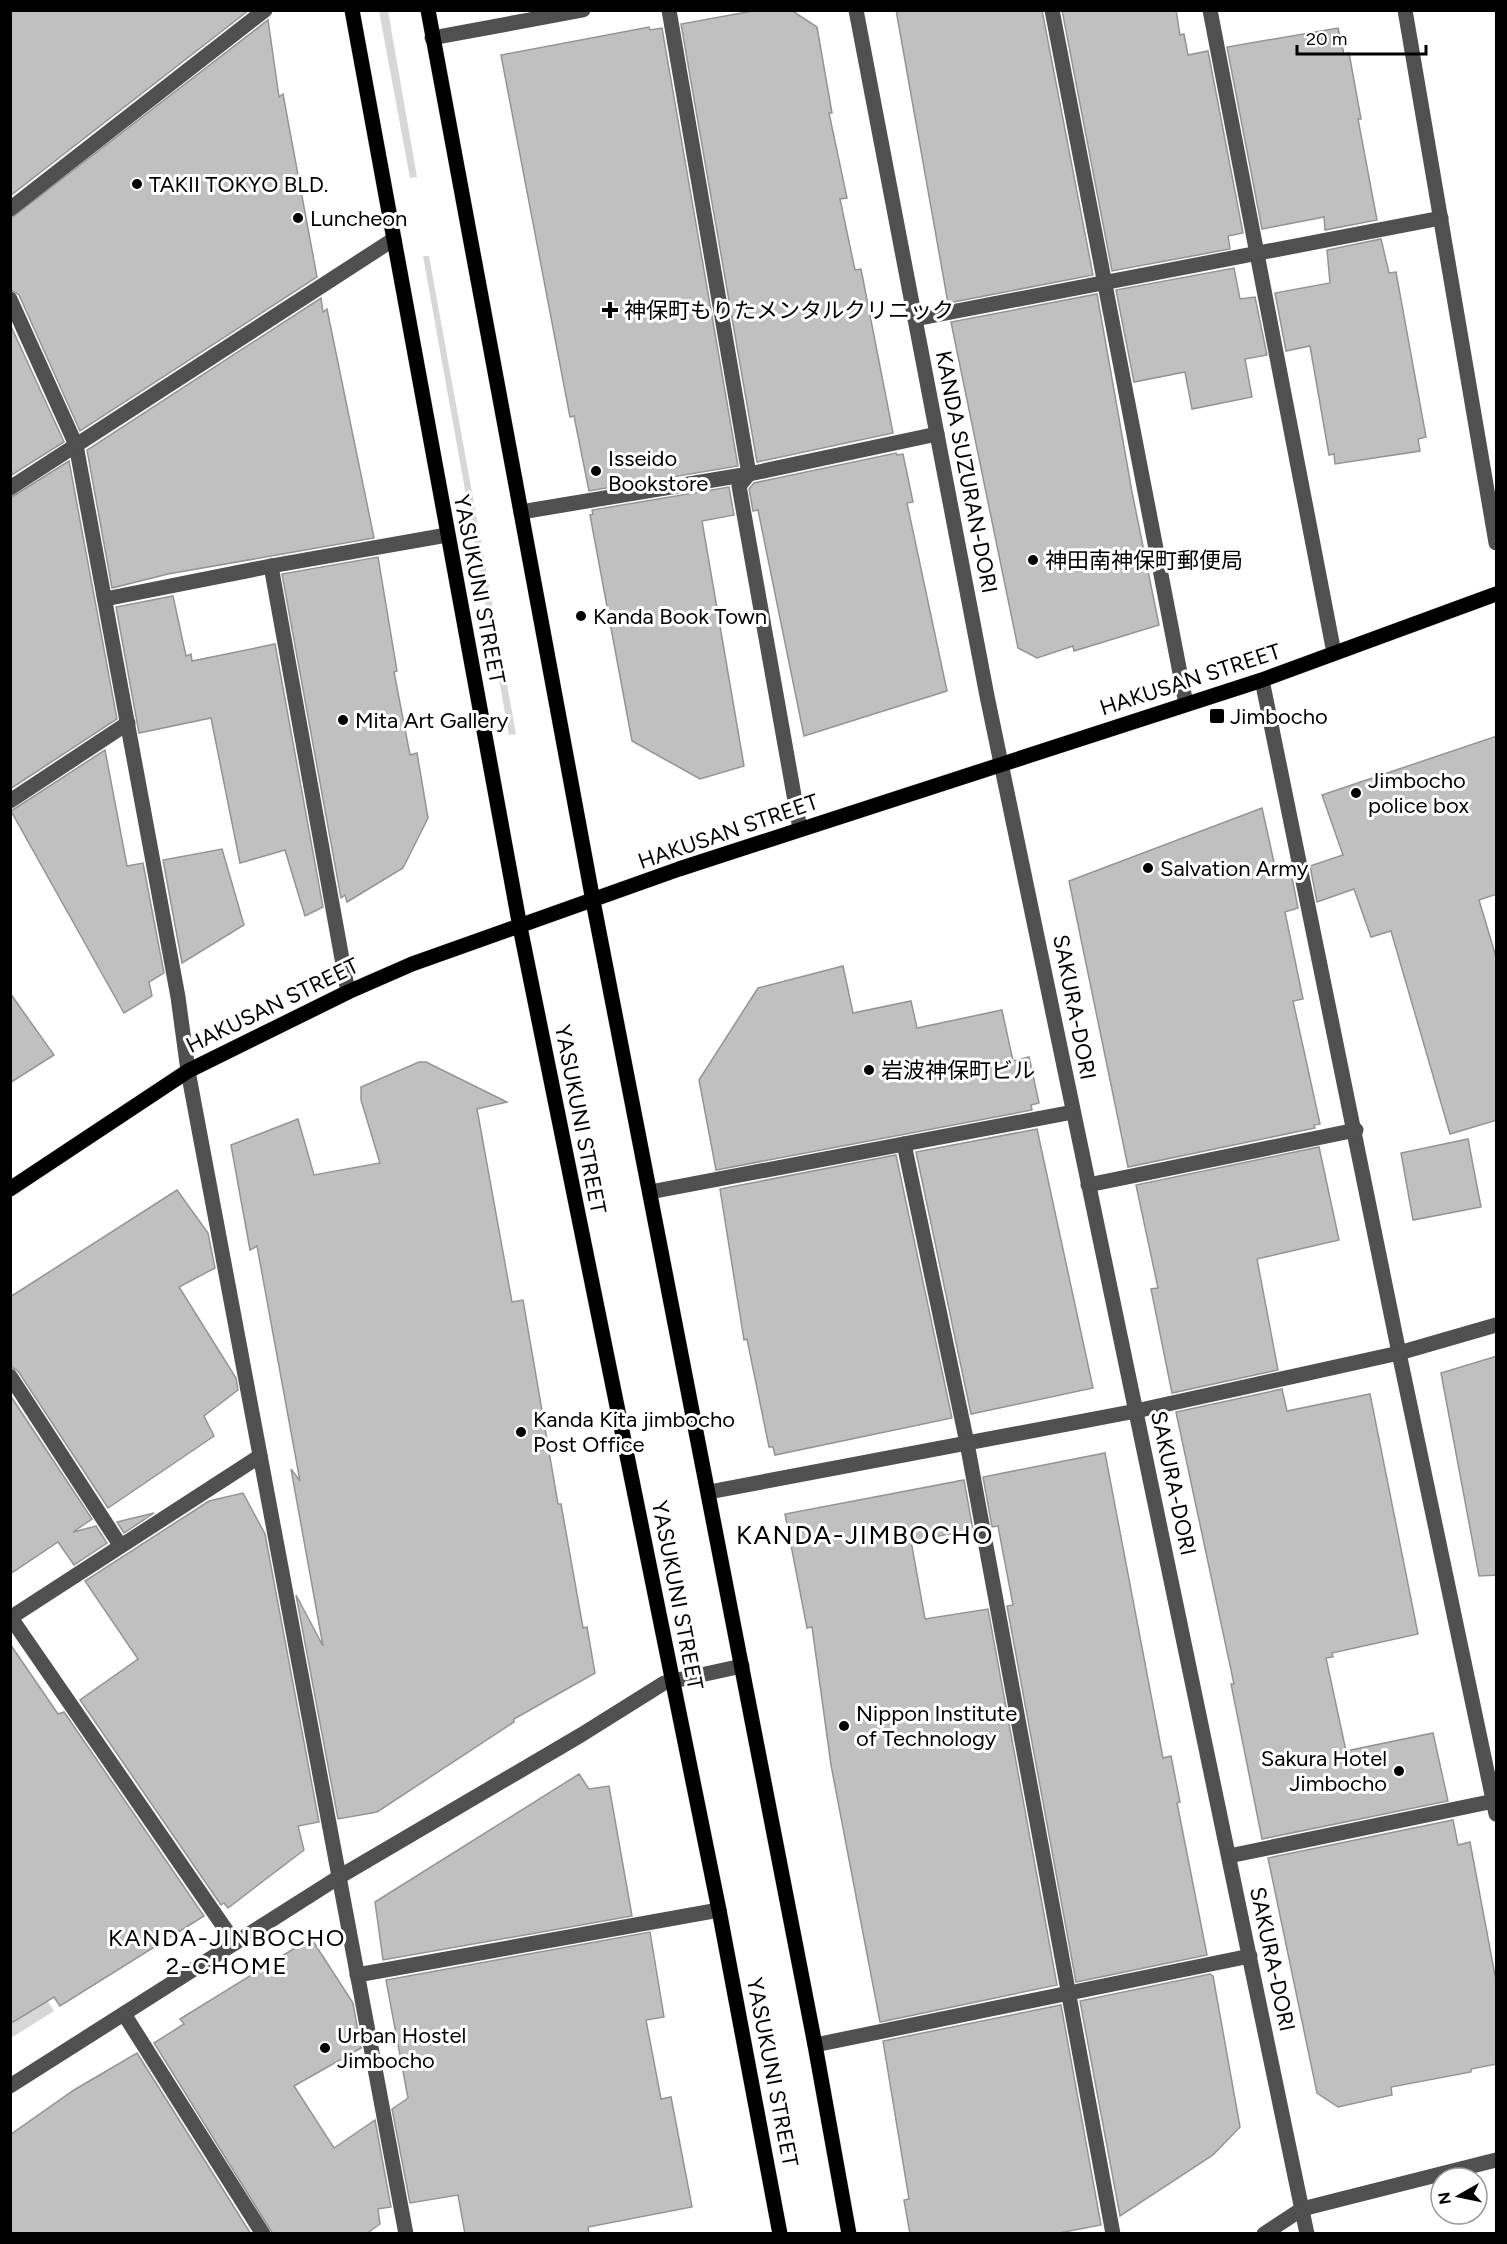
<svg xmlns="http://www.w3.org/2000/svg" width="1507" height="2244" viewBox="0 0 1507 2244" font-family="Figtree,'Noto Sans JP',sans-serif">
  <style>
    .green { fill: #d7d7d7 }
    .building { fill: #c0c0c0; stroke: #949494; stroke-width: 1.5 }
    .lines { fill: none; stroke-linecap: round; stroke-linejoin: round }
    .major-casing { stroke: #dbdbdb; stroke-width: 16 }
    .minor { stroke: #505050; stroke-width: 15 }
    .major { stroke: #000; stroke-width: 15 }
    .poi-dot { fill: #000; stroke: #fff; stroke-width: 2 }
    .labels { text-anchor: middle; stroke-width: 6; stroke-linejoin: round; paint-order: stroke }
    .poi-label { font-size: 22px; fill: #000; stroke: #fff; text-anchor: start }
    .street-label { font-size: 22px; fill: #000; stroke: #fff }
    .neighbourhood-label { font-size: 24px; letter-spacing: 1.5px; fill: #000; stroke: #fff }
    .quarter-label { font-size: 26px; letter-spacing: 1.5px; fill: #000; stroke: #fff }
  </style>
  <rect width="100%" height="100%" fill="#fff"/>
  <g class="green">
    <polygon points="379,11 388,11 417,177 410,178"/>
    <polygon points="423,256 429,256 516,734 509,735"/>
    <polygon points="10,1942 54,2011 11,2038 10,2038"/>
  </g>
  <g class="building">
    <polygon points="10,10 249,10 10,196"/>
    <polygon points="758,10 791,10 817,27 832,113 829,113 847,198 840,199 855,270 861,269 893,433 757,462 681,24"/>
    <polygon points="896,10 1042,10 1093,275 948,303"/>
    <polygon points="1062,10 1176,10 1180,35 1184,34 1188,55 1208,51 1243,233 1228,236 1230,249 1112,271"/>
    <polygon points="268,20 279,97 283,94 317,277 80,431 19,295 10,289 10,219"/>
    <polygon points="649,27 650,30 662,28 738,466 589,491 574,416 570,417 501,55"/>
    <polygon points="1338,28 1344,54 1349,53 1361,119 1358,119 1377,220 1325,230 1324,217 1262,229 1227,47"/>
    <polygon points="1381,239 1389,273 1396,272 1426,437 1418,439 1420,451 1335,464 1334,454 1329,455 1310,346 1286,351 1275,293 1330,283 1327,250"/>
    <polygon points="1234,268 1240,299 1255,297 1267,355 1245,359 1252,397 1192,409 1185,372 1134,382 1116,290"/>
    <polygon points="1097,294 1132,492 1159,625 1074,651 1073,646 1037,658 1018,648 951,322"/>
    <polygon points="321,298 323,312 327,309 374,538 168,574 112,588 87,450"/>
    <polygon points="10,324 64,442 10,476"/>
    <polygon points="896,453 897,455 903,454 913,502 907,503 947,691 804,736 758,510 753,511 749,489 754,483"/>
    <polygon points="69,461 117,719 10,789 10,498"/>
    <polygon points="729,487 734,515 702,521 744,766 700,779 632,741 590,515 593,514 592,510"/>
    <polygon points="378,557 397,671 394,672 410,755 417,753 428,818 403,868 347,902 345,895 341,898 282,574"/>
    <polygon points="173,596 186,656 191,654 192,661 275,644 323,907 305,916 285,850 240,863 211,718 139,733 116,607"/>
    <polygon points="1497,736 1497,894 1479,900 1497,960 1497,1120 1450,1134 1391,931 1371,937 1354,889 1317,902 1310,866 1343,855 1322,795"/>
    <polygon points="105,750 127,866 143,863 164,973 149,982 152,996 124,1013 11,811"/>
    <polygon points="1262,808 1277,876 1291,872 1298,908 1285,912 1303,999 1293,1001 1320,1124 1314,1125 1315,1128 1128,1167 1069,881"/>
    <polygon points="222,849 244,925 182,963 163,860"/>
    <polygon points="843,966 853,1013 911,1001 917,1028 1002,1010 1013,1061 1029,1057 1039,1103 1031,1105 1032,1110 716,1170 699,1080 758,988"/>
    <polygon points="10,993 54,1055 10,1083"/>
    <polygon points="419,1062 426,1062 507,1102 477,1109 512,1302 523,1300 558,1504 561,1504 583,1628 587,1627 595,1673 514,1719 514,1722 377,1812 338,1819 296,1595 323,1646 291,1469 300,1481 257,1246 250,1250 231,1145 298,1119 314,1175 380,1163 361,1100 361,1087"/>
    <polygon points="1037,1129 1093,1388 971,1414 916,1152"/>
    <polygon points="1468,1139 1481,1207 1413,1220 1401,1153"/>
    <polygon points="1319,1147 1339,1240 1257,1259 1278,1370 1172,1393 1151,1289 1158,1288 1136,1185"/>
    <polygon points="896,1155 952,1418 775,1455 773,1447 769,1447 747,1339 744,1340 720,1189"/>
    <polygon points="177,1190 208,1233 215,1268 179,1287 236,1378 238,1390 204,1416 214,1436 108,1508 18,1371 10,1366 10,1297"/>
    <polygon points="1497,1356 1497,1575 1479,1576 1441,1373"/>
    <polygon points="1282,1389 1287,1411 1370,1394 1418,1634 1332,1653 1333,1657 1326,1658 1346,1751 1433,1733 1448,1801 1262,1839 1231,1684 1234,1684 1176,1412"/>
    <polygon points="10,1395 92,1519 73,1532 96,1526 107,1543 74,1565 58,1542 10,1574"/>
    <polygon points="1105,1453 1163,1758 1171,1756 1180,1802 1177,1803 1207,1955 1076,1982 1007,1606 1013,1605 998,1526 992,1527 983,1477"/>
    <polygon points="964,1480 973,1530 911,1541 925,1619 988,1609 1057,1985 880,2022 831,1765 812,1627 807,1628 785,1514"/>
    <polygon points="243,1493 265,1534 319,1822 298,1826 304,1850 228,1908 224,1903 221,1905 80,1700 138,1659 85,1581 209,1501"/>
    <polygon points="154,1513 124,1533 117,1522"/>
    <polygon points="10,1644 58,1714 64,1712 204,1916 60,2006 54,1997 10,2024"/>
    <polygon points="579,1774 589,1789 609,1786 632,1916 383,1960 375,1902"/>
    <polygon points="1453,1820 1458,1845 1470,1842 1497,1986 1497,2064 1471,2069 1471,2072 1391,2087 1392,2095 1338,2107 1317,2093 1268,1858"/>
    <polygon points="650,1932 664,2017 646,2020 661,2099 671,2097 692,2207 588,2227 589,2234 465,2234 458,2195 410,2203 392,2109 408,2098 386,1980"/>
    <polygon points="311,1938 353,2003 361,2048 294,2086 334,2148 375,2120 391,2207 378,2209 380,2224 366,2234 273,2234 154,2043 184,2024 180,2019"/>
    <polygon points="1210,1974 1213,1976 1240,2127 1213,2155 1120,2216 1080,2001"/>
    <polygon points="1061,2005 1101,2225 1054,2234 910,2234 904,2200 909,2199 883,2041"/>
    <polygon points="137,2053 251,2234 10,2234 10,2135 74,2090"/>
  </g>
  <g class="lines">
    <defs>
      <g id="major">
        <polyline points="352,10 520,927 719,1910 780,2234"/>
        <polyline points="428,10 593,901 815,2045 849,2234"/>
        <polyline points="10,1189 188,1071 348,992 412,964 679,869 1262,680 1496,594"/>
      </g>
    </defs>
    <use href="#major" class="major-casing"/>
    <g class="minor">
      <polyline points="669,10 749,474 739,486 800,829"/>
      <polyline points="856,10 987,696 1307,2234"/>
      <polyline points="1052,10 1186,704"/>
      <polyline points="1210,10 1334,653"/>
      <polyline points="1405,10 1496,543"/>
      <polyline points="432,38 583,10"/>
      <polyline points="10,209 265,10"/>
      <polyline points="10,299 76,445 178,997 188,1071 406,2234"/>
      <polyline points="915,319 1441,218"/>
      <polyline points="10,488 394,239"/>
      <polyline points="521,512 749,474 937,434"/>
      <polyline points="271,566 348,992"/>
      <polyline points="105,599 271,566 447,535"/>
      <polyline points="1262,680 1399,1353 1496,1814"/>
      <polyline points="10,801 128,723"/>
      <polyline points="904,1144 967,1443 1113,2234"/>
      <polyline points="1088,1185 1356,1130"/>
      <polyline points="650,1192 1073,1112"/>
      <polyline points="10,1376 120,1545"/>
      <polyline points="709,1492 1136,1411 1399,1353 1496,1325"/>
      <polyline points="10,1618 260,1456"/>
      <polyline points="11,1618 235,1943"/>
      <polyline points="1229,1856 1494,1801"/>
      <polyline points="357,1975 719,1910"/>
      <polyline points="124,2014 263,2234"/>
      <polyline points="815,2045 1250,1956"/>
      <polyline points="10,2086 339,1877 581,1735 664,1683 742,1666"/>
      <polyline points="1264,2234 1302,2209 1496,2160"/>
    </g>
    <use href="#major" class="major"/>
  </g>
  <g class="poi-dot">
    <circle cx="137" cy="184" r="6"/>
    <circle cx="298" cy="218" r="6"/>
    <path d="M607 301h6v6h6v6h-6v6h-6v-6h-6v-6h6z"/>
    <circle cx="596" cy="471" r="6"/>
    <circle cx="1033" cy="560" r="6"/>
    <circle cx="581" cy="616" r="6"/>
    <rect x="1209" y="708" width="16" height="16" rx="3"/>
    <circle cx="343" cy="720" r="6"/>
    <circle cx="1356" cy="793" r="6"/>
    <circle cx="1148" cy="868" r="6"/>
    <circle cx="869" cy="1070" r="6"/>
    <circle cx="521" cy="1432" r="6"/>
    <circle cx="844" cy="1726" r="6"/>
    <circle cx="1399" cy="1771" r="6"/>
    <circle cx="325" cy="2048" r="6"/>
  </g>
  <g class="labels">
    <g class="poi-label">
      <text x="149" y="192">TAKII TOKYO BLD.</text>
      <text x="310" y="226">Luncheon</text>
      <text x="624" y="318">神保町もりたメンタルクリニック</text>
      <text x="608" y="466">Isseido<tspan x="608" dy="25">Bookstore</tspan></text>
      <text x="1045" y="568">神田南神保町郵便局</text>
      <text x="593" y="624">Kanda Book Town</text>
      <text x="1230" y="724">Jimbocho</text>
      <text x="355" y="728">Mita Art Gallery</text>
      <text x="1368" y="788">Jimbocho<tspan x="1368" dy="25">police box</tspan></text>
      <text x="1160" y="876">Salvation Army</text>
      <text x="881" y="1078">岩波神保町ビル</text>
      <text x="533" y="1427">Kanda Kita jimbocho<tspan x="533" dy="25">Post Office</tspan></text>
      <text x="856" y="1721">Nippon Institute<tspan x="856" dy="25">of Technology</tspan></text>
      <text x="1387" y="1766" text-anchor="end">Sakura Hotel<tspan x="1387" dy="25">Jimbocho</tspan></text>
      <text x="337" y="2043">Urban Hostel<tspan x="337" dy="25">Jimbocho</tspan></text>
    </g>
    <g class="street-label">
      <text transform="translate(967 472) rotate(79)" y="8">KANDA SUZURAN-DORI</text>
      <text transform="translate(480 589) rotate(79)" y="8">YASUKUNI STREET</text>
      <text transform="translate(1190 679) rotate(-18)" y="8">HAKUSAN STREET</text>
      <text transform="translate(728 831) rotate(-19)" y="8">HAKUSAN STREET</text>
      <text transform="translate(272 1005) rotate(-26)" y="8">HAKUSAN STREET</text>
      <text transform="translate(1075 1007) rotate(79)" y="8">SAKURA-DORI</text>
      <text transform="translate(581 1119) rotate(79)" y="8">YASUKUNI STREET</text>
      <text transform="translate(1174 1483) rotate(78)" y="8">SAKURA-DORI</text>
      <text transform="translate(678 1595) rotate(79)" y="8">YASUKUNI STREET</text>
      <text transform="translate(1273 1959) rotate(78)" y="8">SAKURA-DORI</text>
      <text transform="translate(773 2072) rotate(79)" y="8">YASUKUNI STREET</text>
    </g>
    <g class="neighbourhood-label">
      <text x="227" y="1946">KANDA-JINBOCHO<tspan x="227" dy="28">2-CHOME</tspan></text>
    </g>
    <g class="quarter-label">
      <text x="865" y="1544">KANDA-JIMBOCHO</text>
    </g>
  </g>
  <rect width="1507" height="2244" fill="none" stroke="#000000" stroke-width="24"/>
  <g transform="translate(1459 2196) rotate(261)"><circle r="28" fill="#ffffff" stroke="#999999" stroke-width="1.5"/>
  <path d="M0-4.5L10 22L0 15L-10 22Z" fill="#000000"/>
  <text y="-9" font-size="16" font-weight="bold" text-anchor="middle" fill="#000000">N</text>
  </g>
  <path d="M1297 45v9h129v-9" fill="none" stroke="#000000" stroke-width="3"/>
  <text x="1306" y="45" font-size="18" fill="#000000" stroke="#ffffff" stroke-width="4.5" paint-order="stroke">20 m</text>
</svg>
